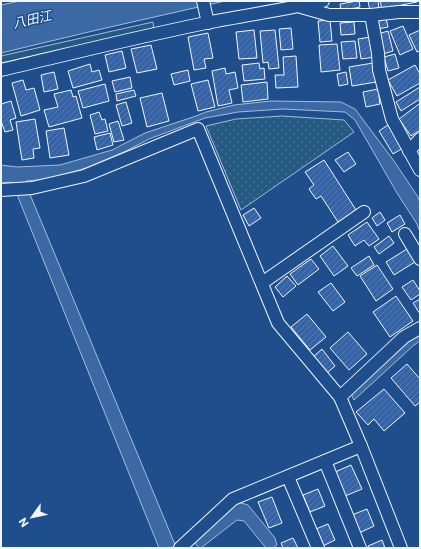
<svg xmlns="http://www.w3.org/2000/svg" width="421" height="549" viewBox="0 0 421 549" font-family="Commissioner,'Noto Sans JP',sans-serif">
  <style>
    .grass { fill: #245a82; stroke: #a8bbd7 }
    .park { fill: url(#park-dots); stroke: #a8bbd7 }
    .water { fill: #3b69a3; stroke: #a8bbd7 }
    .building { fill: url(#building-hatch); stroke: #f2f6ff }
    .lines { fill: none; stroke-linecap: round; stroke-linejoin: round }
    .minor-casing { stroke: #f2f6ff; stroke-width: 14 }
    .minor { stroke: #1f4e8c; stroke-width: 12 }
    .labels { text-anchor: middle; stroke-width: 3; stroke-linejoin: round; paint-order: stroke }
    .water-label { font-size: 13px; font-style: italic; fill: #f2f6ff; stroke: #1f4e8c }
  </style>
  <defs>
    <pattern id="park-dots" width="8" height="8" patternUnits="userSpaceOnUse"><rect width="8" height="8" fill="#245a82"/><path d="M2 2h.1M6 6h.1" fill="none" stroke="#447295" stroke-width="1.8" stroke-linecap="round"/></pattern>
    <pattern id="building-hatch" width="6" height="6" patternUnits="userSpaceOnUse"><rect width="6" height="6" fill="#3563a3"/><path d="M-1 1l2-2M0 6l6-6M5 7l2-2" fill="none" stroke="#537ab1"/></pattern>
  </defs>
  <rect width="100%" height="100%" fill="#1f4e8c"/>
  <polygon class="grass" points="153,22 154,30 1,63 1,56"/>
  <polygon class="park" points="282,116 344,120 354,132 241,210 206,126 236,119"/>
  <g class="water">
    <polygon points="20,1 225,1 97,30 1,53 1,5"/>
    <polygon points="271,101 341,102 355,109 394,161 418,197 420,203 420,232 417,224 397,193 355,120 345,112 283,109 238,112 205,118 149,139 126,151 86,168 48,179 26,181 29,192 176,547 159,548 12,182 1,183 1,165 17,167 60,165 112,150 145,133 196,116 206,112 234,105"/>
    <polygon points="420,334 420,341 414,345 354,400 351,394 411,340"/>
    <polygon points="238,502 248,505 275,538 277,545 273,548 266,548 244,521 237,520 201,548 199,548 194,542"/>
  </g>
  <g class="building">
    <polygon points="357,1 359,1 360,7 341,11 340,4"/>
    <polygon points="368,1 378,1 379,9 370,11"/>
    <polygon points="380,1 417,1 417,2 382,9"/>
    <polygon points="386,18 388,27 378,29 376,21"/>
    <polygon points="330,20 332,41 320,42 318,21"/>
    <polygon points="354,22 355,34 341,35 340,23"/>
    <polygon points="403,26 413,49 400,55 390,31"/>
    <polygon points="291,28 293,49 281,50 279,29"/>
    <polygon points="254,30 257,58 239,59 236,32"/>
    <polygon points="275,30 279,68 269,69 268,62 263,63 260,31"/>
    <polygon points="420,30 420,51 417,52 409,35"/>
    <polygon points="388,31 393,51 383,54 378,34"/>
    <polygon points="208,33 213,58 204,59 206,68 194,70 188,37"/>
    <polygon points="371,37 375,57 361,59 358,39"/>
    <polygon points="355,41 357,58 343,59 341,42"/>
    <polygon points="337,44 340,70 321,72 319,45"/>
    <polygon points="151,45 157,69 137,73 131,49"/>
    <polygon points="122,51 126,68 109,72 105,55"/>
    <polygon points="395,54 399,68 388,71 384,57"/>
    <polygon points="296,56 298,87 276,88 275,75 284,75 283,57"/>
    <polygon points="259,63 260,69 264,68 265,79 244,81 242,65"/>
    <polygon points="373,63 376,82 352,86 349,67"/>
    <polygon points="90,64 92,72 99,70 102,80 73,88 68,71"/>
    <polygon points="415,65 420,74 420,83 397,96 388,80"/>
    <polygon points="225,68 226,74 235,72 238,88 229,90 232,103 218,106 212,71"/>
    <polygon points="188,70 190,81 174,85 171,74"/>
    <polygon points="54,72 58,89 44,92 41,75"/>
    <polygon points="346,72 348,84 339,86 337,74"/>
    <polygon points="130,77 132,88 115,92 112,81"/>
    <polygon points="23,80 26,90 34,88 40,110 21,116 12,83"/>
    <polygon points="208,80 215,107 198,111 191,84"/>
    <polygon points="267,82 268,99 243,102 241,85"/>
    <polygon points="105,84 109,101 83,108 78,91"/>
    <polygon points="420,87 420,99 401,111 396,102"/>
    <polygon points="378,89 380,104 366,107 363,92"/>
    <polygon points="71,90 73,97 76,96 82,118 49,127 44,110 58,107 54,94"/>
    <polygon points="134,90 136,96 117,101 116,94"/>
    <polygon points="162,93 169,121 147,127 140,98"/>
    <polygon points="11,101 16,118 10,120 13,130 5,132 1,121 1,104"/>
    <polygon points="126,102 132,123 122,126 116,105"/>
    <polygon points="419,104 420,106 420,130 411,136 399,119"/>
    <polygon points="99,112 102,120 105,119 108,131 95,134 90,115"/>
    <polygon points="35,119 40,148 33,149 34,158 22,160 16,122"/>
    <polygon points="118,121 124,140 114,142 109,124"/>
    <polygon points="388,125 403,148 393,154 379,131"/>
    <polygon points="64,128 69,155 50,158 46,131"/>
    <polygon points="110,133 113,145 97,150 94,137"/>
    <polygon points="348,152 356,164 344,172 335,160"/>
    <polygon points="324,160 356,210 338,222 321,196 316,199 309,189 314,185 305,172"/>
    <polygon points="254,208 261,218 249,226 243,215"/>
    <polygon points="380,212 385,220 377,226 372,218"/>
    <polygon points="400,215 405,224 392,232 387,223"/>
    <polygon points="367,222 379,239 369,246 364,240 355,246 348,235"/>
    <polygon points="389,236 394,243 379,254 374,247"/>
    <polygon points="333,246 348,266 334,276 320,256"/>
    <polygon points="407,249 415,262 394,275 386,262"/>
    <polygon points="369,256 374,265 357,276 351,268"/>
    <polygon points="311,259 319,269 298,285 290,274"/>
    <polygon points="377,265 393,289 376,301 360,276"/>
    <polygon points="287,276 296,286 283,297 275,287"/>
    <polygon points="413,280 420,291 420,294 411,300 402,287"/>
    <polygon points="331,283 345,302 333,311 318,292"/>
    <polygon points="396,296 413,321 390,337 373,312"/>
    <polygon points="420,299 420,314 413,303"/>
    <polygon points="307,314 326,337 310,350 291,327"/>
    <polygon points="348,332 367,354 349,370 330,348"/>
    <polygon points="322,349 335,366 327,373 313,357"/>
    <polygon points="407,364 420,379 420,402 415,406 391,378"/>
    <polygon points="384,389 405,413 384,431 374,419 368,425 356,412"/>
    <polygon points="351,465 362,489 345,496 335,472"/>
    <polygon points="318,489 325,506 310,512 303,495"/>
    <polygon points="272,497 282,523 269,528 258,502"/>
    <polygon points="367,509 374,526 359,533 352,515"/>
    <polygon points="328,524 335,540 323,546 316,529"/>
    <polygon points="293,538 298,548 283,548 281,543"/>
    <polygon points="382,540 385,548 369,548 368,546"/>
  </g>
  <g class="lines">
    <defs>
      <g id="minor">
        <polyline points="203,1 208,23"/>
        <polyline points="301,7 329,15 371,15 399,12 420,12"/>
        <polyline points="371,15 378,53 379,70 392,119 420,170"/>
        <path d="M1,70C69,54 137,37 206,23C245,15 284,10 323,1"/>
        <polyline points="409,151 420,139"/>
        <polyline points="1,190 32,188 84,176 198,129 278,323 340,397 361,446 233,499 180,548"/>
        <polyline points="405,234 420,259"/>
        <polyline points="262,283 364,212"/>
        <polyline points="340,397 404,337 420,328"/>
        <polyline points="361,446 401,548"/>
        <polyline points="325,461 360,548"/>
        <polyline points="288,477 318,548"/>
      </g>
    </defs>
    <use href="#minor" class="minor-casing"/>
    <use href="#minor" class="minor"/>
  </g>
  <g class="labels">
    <g class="water-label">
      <text transform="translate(32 19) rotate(-13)" y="5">八田江</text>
    </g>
  </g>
  <rect width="421" height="549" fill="none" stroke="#f2f6ff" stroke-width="4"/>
  <g transform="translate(32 517) rotate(237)" stroke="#1f4e8c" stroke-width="3" paint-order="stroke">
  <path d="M0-3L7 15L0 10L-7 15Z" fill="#f2f6ff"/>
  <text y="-6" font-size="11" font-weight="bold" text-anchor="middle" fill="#f2f6ff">N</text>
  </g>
</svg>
